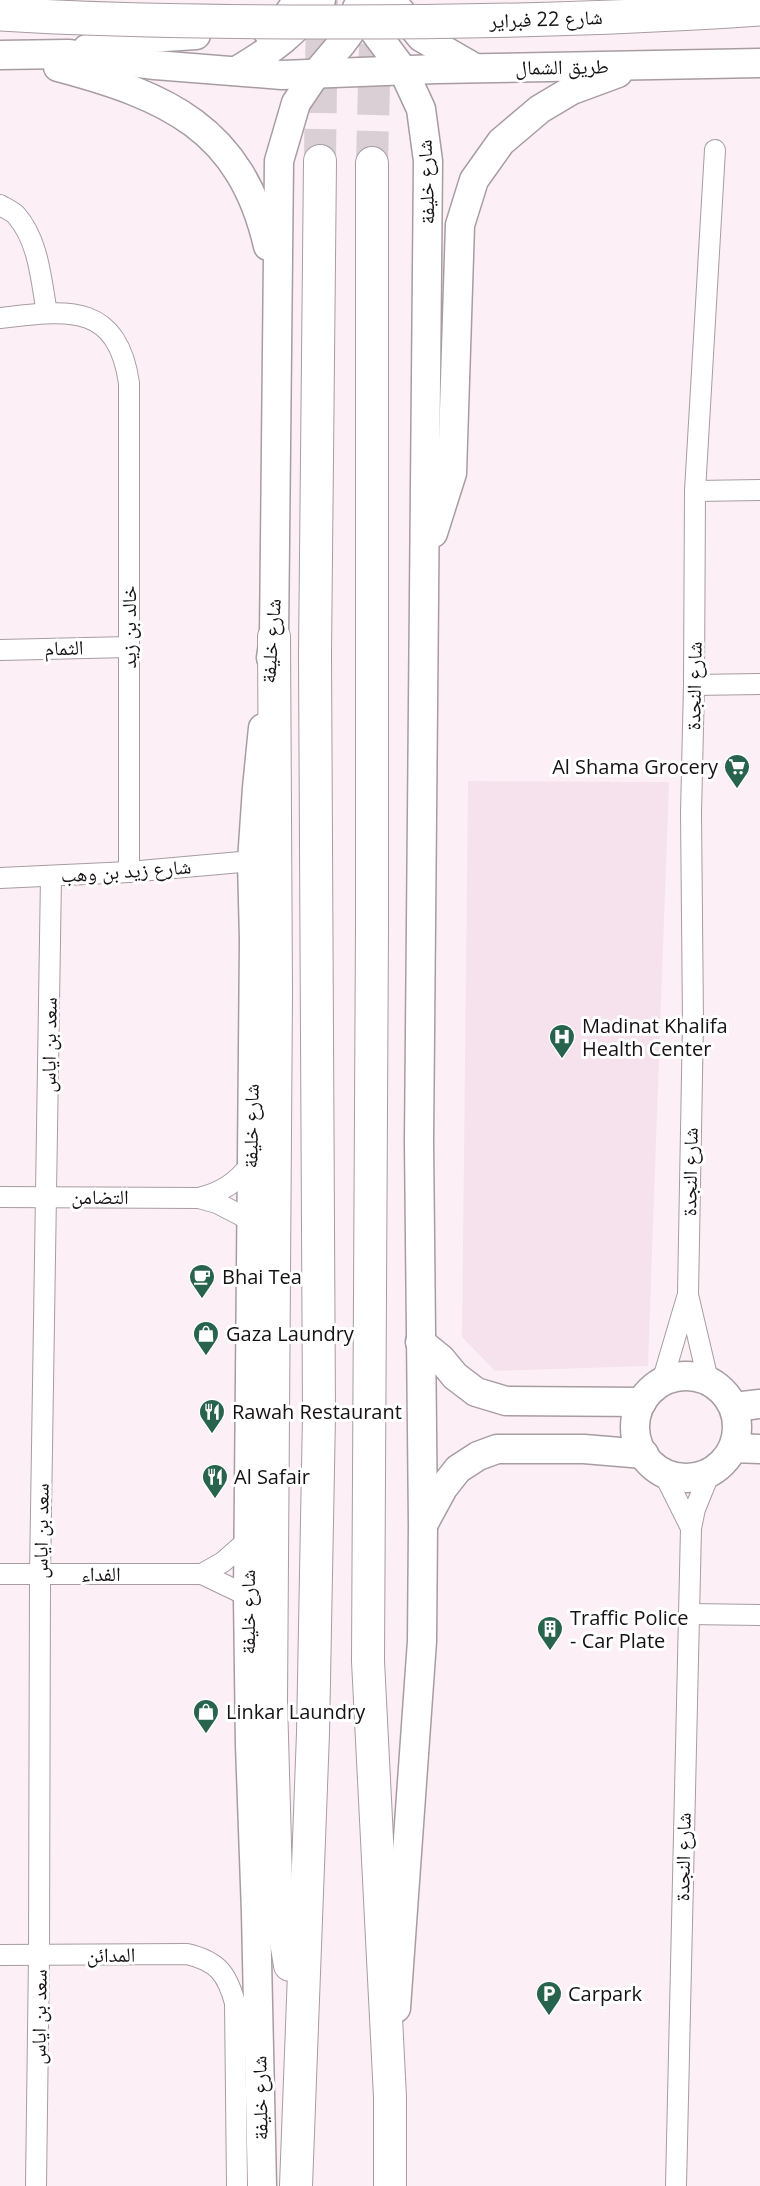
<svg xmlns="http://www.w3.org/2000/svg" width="760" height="2186" viewBox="0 0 760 2186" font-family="'Open Sans','Noto Naskh Arabic',sans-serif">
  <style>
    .built { fill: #f6e2ec }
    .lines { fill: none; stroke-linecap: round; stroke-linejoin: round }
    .primary-tunnel { stroke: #dacfd4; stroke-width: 32; stroke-dasharray: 32 16; stroke-linecap: butt }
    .street-casing { stroke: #a79ca2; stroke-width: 22 }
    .secondary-casing { stroke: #a79ca2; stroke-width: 31 }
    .primary-casing { stroke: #a79ca2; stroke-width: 34 }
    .street { stroke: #fff; stroke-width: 20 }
    .secondary { stroke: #fff; stroke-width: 28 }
    .primary { stroke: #fff; stroke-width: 32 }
    .highway-bridge-casing { stroke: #a79ca2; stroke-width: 35; stroke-linecap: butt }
    .highway-bridge { stroke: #fff; stroke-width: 33 }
    .labels { text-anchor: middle; stroke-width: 6; stroke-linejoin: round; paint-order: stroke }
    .street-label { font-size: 20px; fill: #161214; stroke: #fff }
    .poi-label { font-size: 20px; fill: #161214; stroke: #fff; text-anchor: start }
  </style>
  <rect width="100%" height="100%" fill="#fcf0f6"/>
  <polygon class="built" points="468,781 669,782 648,1366 495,1371 462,1337"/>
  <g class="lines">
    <g class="primary-tunnel">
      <polyline points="320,161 322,0"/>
      <polyline points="372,163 375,44"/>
    </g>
    <defs>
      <g id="street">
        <path d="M0,205C5,208 12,211 16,215C39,241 41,280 47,313"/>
        <path d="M0,318C64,311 117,300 129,383V872"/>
        <polyline points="695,491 760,490"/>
        <polyline points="0,650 129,647"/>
        <polyline points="694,685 760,684"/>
        <polyline points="0,878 129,872 252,861"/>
        <polyline points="0,1197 199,1198 217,1203 250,1220"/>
        <path d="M199,1198C222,1192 236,1183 251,1164"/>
        <polyline points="688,1295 708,1380"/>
        <polyline points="662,1382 688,1294 693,1021 691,813 694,685 695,491 715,150"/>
        <polyline points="663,1472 691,1528"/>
        <polyline points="0,1574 202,1574 223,1562 248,1540"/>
        <polyline points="202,1574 248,1596"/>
        <polyline points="689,1614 760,1615"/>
        <path d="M0,1955L187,1954C217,1961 227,1973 235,2003L237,2186"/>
        <polyline points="36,2186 39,1955 40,1575 51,876"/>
        <polyline points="676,2186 691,1528 695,1509 710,1472"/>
      </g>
      <g id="secondary">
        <polyline points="391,0 421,37 473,67"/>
        <polyline points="357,8 403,70 421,109 428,161 419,1142 423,1525 422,1641 396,2008"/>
        <path d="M266,30C280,24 291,15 296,0"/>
        <polyline points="87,49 134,39 196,35"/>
        <polyline points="0,55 68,54 155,65 282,75 437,69 760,63"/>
        <path d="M58,67C167,96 241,128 268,246"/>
        <path d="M238,70C275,48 293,34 321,0"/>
        <polyline points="433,533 452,473 460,225 474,180 501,142 540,109 572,90 618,73"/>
        <polyline points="271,658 274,637 279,161 296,103 315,75 342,43 374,0"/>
        <polyline points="420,1342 441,1359 455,1376 476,1392 506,1401 642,1402"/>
        <circle cx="686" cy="1427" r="51"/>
        <polyline points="734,1407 760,1404"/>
        <polyline points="733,1448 760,1449"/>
        <polyline points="424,1523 443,1488 458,1469 478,1456 497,1449 584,1449 644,1454"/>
        <polyline points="262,2186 256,1913 250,1745 248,1596 254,940 252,861 257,788 263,728"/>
      </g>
      <g id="primary">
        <polyline points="372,163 372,925 368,1661 390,2097 390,2186"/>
        <polyline points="274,637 276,991 271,1701 276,1881 290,1965"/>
        <polyline points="296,2186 313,1733 319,1415 315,655 320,161"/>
      </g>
    </defs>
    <use href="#street" class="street-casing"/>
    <use href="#secondary" class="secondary-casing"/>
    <use href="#primary" class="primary-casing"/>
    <use href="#street" class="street"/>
    <use href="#secondary" class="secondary"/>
    <use href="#primary" class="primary"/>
    <defs>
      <path id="highway-bridge" d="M0,14C111,21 223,22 335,22C477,22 619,19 760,9"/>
    </defs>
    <use href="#highway-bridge" class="highway-bridge-casing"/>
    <use href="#highway-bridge" class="highway-bridge"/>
  </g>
  <defs>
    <symbol id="supermarket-pin" viewBox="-11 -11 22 30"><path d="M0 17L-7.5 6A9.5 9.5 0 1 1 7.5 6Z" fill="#28634d" stroke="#fff"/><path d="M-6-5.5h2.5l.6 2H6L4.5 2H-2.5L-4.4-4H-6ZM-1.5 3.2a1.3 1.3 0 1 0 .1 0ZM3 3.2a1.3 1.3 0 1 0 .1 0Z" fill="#fff"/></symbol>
    <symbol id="hospital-pin" viewBox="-11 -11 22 30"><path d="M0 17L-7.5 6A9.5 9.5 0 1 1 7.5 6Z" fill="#28634d" stroke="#fff"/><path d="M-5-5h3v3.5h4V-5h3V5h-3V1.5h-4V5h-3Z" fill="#fff"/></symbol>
    <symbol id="cafe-pin" viewBox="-11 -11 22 30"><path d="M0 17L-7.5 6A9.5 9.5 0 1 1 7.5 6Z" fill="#28634d" stroke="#fff"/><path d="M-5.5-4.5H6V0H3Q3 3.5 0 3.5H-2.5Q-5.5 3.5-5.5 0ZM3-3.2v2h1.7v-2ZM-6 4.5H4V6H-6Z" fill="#fff"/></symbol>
    <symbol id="shop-pin" viewBox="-11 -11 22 30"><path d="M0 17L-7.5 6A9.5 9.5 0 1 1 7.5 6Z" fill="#28634d" stroke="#fff"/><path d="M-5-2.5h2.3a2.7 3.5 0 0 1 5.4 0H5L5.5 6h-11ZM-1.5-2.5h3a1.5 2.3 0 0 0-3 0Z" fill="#fff"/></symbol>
    <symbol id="restaurant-pin" viewBox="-11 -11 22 30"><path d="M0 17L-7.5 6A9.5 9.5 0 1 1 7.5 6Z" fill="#28634d" stroke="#fff"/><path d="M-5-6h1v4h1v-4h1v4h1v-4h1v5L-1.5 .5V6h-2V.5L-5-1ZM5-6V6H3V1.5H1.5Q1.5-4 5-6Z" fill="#fff"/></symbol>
    <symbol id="building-pin" viewBox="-11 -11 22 30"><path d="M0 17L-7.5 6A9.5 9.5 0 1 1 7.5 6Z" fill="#28634d" stroke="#fff"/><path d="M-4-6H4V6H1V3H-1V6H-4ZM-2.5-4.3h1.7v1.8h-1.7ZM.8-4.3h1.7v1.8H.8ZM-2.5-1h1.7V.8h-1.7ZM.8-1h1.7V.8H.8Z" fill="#fff"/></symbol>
    <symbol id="parking-pin" viewBox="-11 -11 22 30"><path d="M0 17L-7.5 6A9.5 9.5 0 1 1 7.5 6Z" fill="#28634d" stroke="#fff"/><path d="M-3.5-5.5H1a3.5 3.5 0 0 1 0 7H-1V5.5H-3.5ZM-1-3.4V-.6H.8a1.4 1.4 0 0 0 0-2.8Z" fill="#fff"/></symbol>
  </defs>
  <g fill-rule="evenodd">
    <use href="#supermarket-pin" x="722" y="752" width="30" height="40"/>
    <use href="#hospital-pin" x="547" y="1022" width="30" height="40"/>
    <use href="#cafe-pin" x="187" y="1262" width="30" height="40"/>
    <use href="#shop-pin" x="191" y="1319" width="30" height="40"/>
    <use href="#restaurant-pin" x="197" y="1397" width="30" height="40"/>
    <use href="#restaurant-pin" x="200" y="1462" width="30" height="40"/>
    <use href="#building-pin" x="535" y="1614" width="30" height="40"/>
    <use href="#shop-pin" x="191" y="1697" width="30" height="40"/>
    <use href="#parking-pin" x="534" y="1979" width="30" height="40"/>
  </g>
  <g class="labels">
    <g class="street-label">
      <text transform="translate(546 19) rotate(-2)" y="7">شارع 22 فبراير</text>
      <text transform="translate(562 67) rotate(-1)" y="7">طريق الشمال</text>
      <text transform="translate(426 182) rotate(-92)" y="7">شارع خليفة</text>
      <text transform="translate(129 627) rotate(-90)" y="7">خالد بن زيد</text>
      <text transform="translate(271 641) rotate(-86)" y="7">شارع خليفة</text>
      <text transform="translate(64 648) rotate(-2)" y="7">الثمام</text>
      <text transform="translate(694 686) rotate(-89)" y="7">شارع النجدة</text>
      <text transform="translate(126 871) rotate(-4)" y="7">شارع زيد بن وهب</text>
      <text transform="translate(49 1045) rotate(-89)" y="7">سعد بن اياس</text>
      <text transform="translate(251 1126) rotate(-89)" y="7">شارع خليفة</text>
      <text transform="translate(690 1172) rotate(-89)" y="7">شارع النجدة</text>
      <text x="100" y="1204">التضامن</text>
      <text transform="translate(41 1531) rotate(-89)" y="7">سعد بن اياس</text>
      <text x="101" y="1581">الفداء</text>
      <text transform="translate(248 1612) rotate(-90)" y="7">شارع خليفة</text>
      <text transform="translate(683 1857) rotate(-89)" y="7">شارع النجدة</text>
      <text transform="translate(111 1955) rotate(-1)" y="7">المدائن</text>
      <text transform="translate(39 2017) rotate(-89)" y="7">سعد بن اياس</text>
      <text transform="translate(260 2098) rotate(-91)" y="7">شارع خليفة</text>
    </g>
    <g class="poi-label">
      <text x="718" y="774" text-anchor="end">Al Shama Grocery</text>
      <text x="582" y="1033">Madinat Khalifa<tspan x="582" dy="23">Health Center</tspan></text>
      <text x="222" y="1284">Bhai Tea</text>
      <text x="226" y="1341">Gaza Laundry</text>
      <text x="232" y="1419">Rawah Restaurant</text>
      <text x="234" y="1484">Al Safair</text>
      <text x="570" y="1625">Traffic Police<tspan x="570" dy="23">- Car Plate</tspan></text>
      <text x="226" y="1719">Linkar Laundry</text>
      <text x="568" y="2001">Carpark</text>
    </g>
  </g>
</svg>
